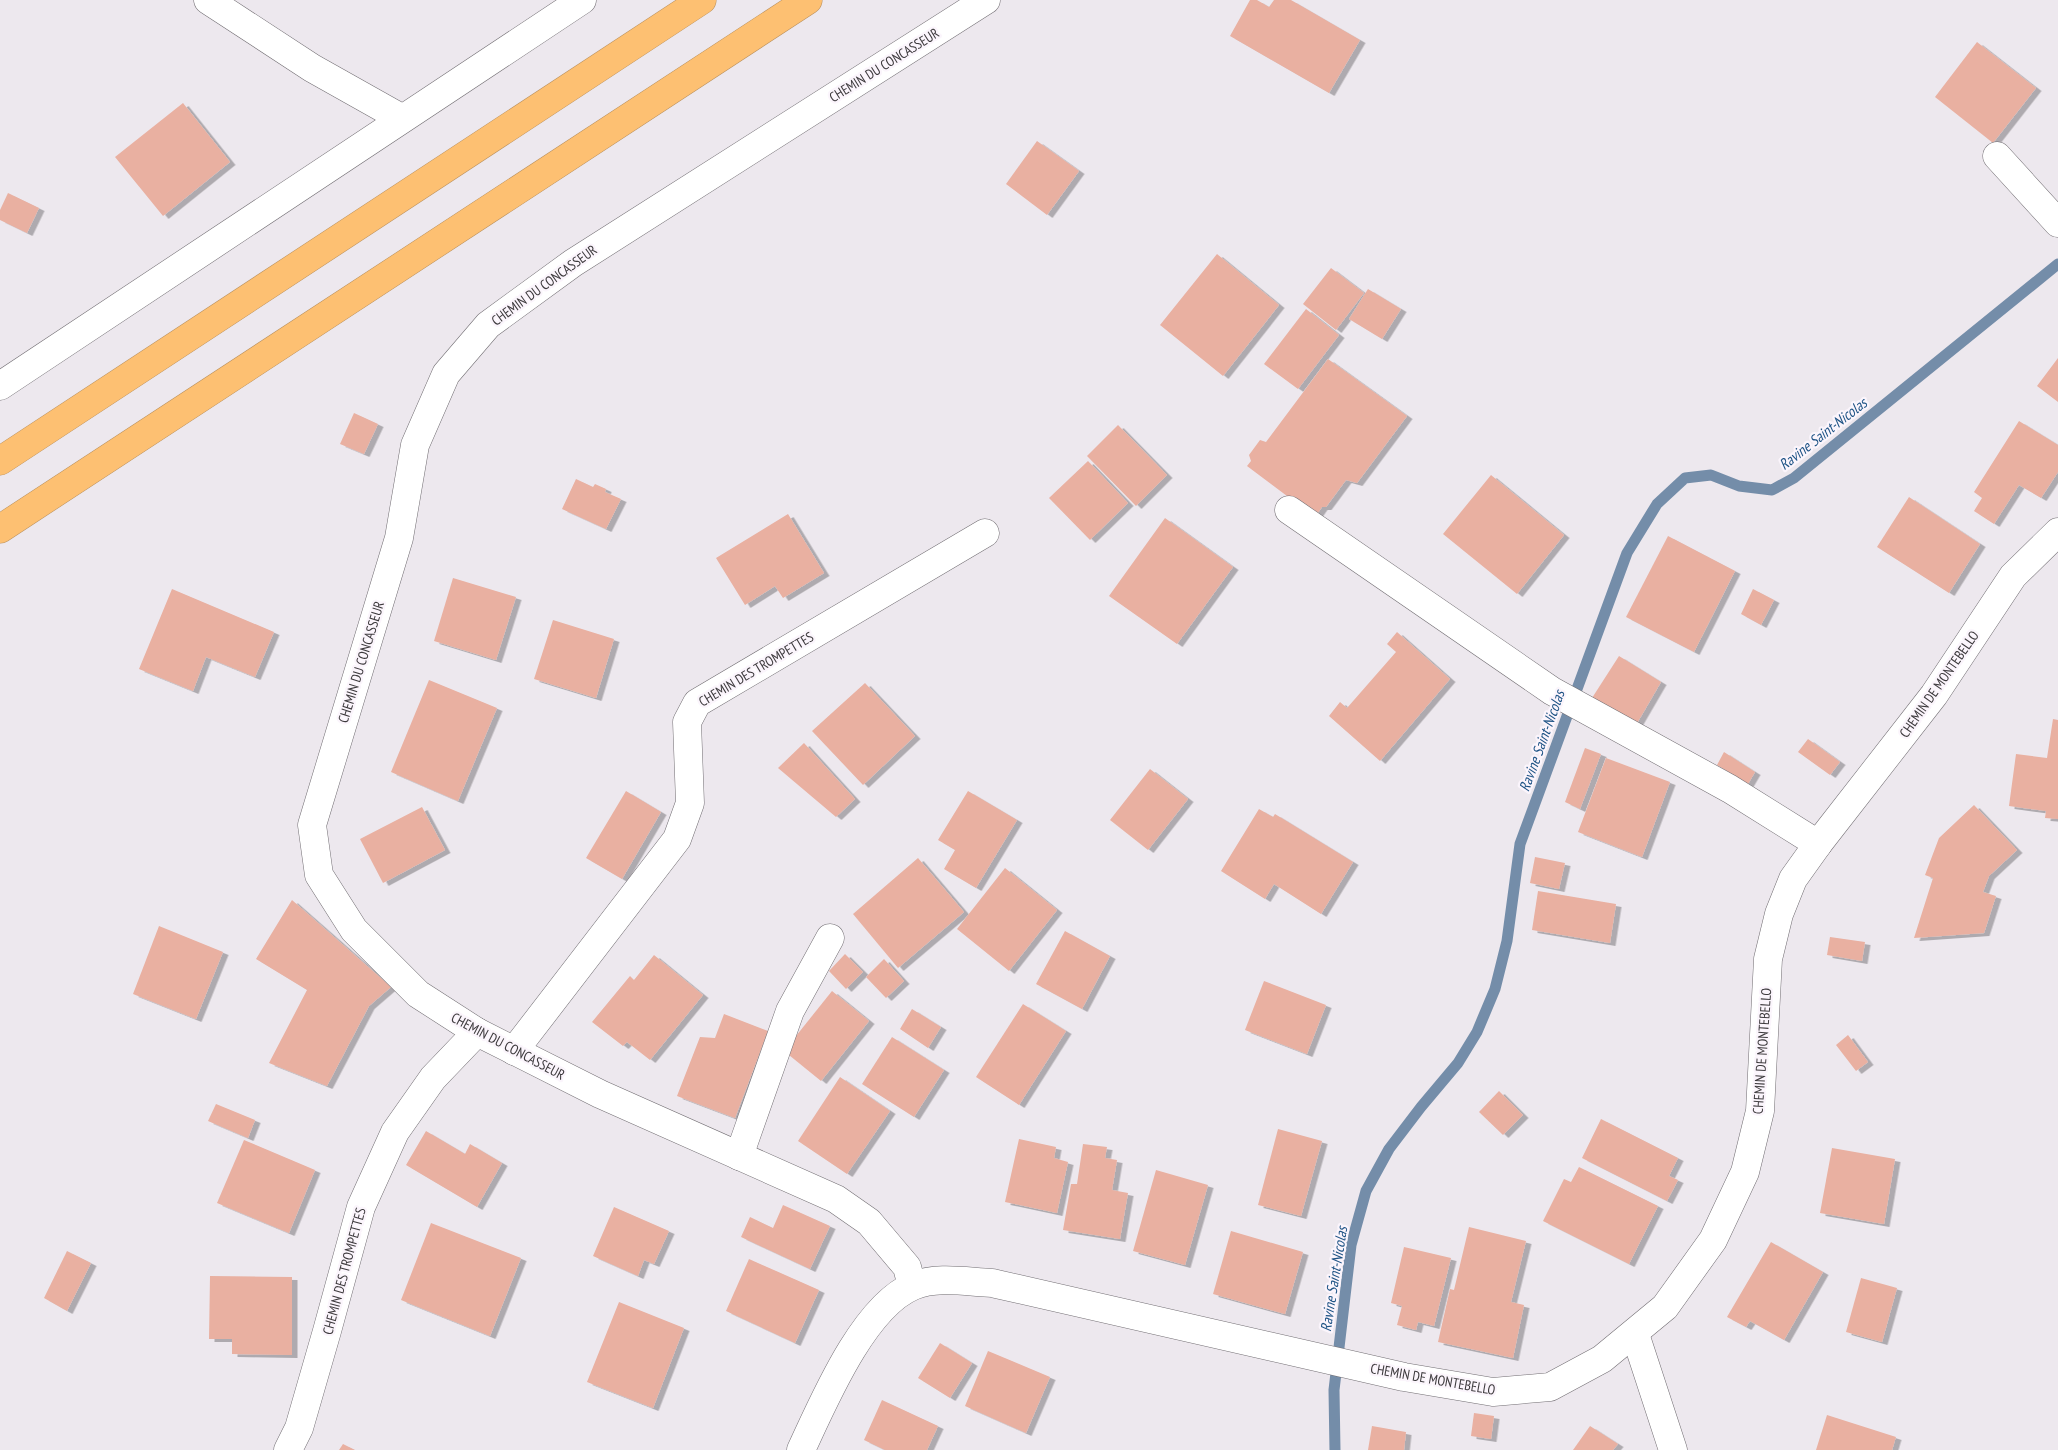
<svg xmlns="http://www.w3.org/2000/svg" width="2058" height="1450" viewBox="0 0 2058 1450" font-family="'PT Sans Narrow',sans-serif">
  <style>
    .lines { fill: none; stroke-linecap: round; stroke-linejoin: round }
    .stream { stroke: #748da9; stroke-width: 11 }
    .building { fill: #e9b0a1; filter: url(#shadow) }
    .minor-casing { stroke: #726e73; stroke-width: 29 }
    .highway-casing { stroke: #ba915f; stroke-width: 29 }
    .minor { stroke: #fff; stroke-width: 28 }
    .highway { stroke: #fdc072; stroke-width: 28 }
    .labels { text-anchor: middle; stroke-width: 4.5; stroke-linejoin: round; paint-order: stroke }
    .street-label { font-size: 14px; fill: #3d3a3d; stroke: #fbf5fc }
    .water-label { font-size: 15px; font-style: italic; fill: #1e5385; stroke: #fbf5fc }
  </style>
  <defs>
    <filter id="shadow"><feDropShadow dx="5.5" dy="3" stdDeviation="0" flood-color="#0004"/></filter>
  </defs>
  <rect width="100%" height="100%" fill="#ede8ee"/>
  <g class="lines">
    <polyline class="stream" points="1335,1450 1334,1390 1351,1245 1366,1191 1389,1149 1421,1107 1458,1063 1477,1032 1495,989 1507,941 1520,844 1627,553 1657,504 1685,478 1711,475 1739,486 1772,490 1794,478 2058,264"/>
  </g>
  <g class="building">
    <polygon points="1250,0 1257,0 1269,7 1274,0 1291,0 1360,40 1329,93 1230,36"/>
    <polygon points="1977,42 2036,88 1993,143 1935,97"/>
    <polygon points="183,103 230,162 163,216 115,157"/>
    <polygon points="1037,141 1079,171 1047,215 1006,184"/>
    <polygon points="8,193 39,208 27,233 0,220 0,210"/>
    <polygon points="1217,254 1279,305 1223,376 1160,325"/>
    <polygon points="1331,268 1364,293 1336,330 1303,304"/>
    <polygon points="1368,289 1401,309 1382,339 1349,319"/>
    <polygon points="1306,309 1339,335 1298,389 1264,364"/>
    <polygon points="2058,358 2058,402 2037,386"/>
    <polygon points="1328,359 1407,416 1357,483 1346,480 1326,507 1322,507 1315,517 1247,466 1251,461 1249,455 1260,440 1266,442"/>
    <polygon points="354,413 378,424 364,454 340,444"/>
    <polygon points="2019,421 2058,445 2058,472 2041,498 2019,485 1994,524 1974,511 1982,498 1974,492"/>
    <polygon points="1118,425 1167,475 1136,506 1087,456"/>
    <polygon points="1088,461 1128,503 1090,540 1049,498"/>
    <polygon points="1491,475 1564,535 1517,594 1443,534"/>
    <polygon points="576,479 593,487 595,484 606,489 605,492 621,499 606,529 562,509"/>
    <polygon points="1909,497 1980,544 1949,593 1877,547"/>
    <polygon points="788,514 824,573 783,598 775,586 745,605 716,558"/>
    <polygon points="1165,518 1233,567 1177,644 1109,596"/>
    <polygon points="1668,536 1735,571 1694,652 1626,617"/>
    <polygon points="453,578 516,597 496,660 434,641"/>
    <polygon points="172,589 274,632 255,677 206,657 193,691 139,669"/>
    <polygon points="1753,589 1774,600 1761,625 1741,614"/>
    <polygon points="553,620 614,639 596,698 534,679"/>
    <polygon points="1397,632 1450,679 1380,761 1329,716 1340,702 1347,708 1396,652 1387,644"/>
    <polygon points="1619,656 1661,682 1636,725 1592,698"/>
    <polygon points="429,680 497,708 458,801 391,772"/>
    <polygon points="865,683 915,736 863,785 812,731"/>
    <polygon points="2053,719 2058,720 2058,819 2045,818 2046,811 2009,806 2016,754 2047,758"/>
    <polygon points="1808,739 1840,762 1830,775 1798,752"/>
    <polygon points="804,743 855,799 836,817 778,768"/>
    <polygon points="1585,748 1601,754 1580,809 1565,802"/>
    <polygon points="1724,752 1755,772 1748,784 1717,765"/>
    <polygon points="1606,758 1670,782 1642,857 1578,832"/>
    <polygon points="1150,769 1188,799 1148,850 1110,820"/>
    <polygon points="626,791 661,812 622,879 586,858"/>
    <polygon points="968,791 1017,820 976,888 944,869 955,850 938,840"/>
    <polygon points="1974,805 2017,850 1989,876 1983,892 1996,896 1984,933 1914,938 1933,878 1925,875 1939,838"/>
    <polygon points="422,807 445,850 383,883 360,839"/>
    <polygon points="1259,809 1273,817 1275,814 1353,862 1321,914 1274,884 1265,899 1221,871"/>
    <polygon points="1535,857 1565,863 1559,889 1530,883"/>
    <polygon points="918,858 964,912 898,968 853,914"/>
    <polygon points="1005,868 1057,910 1009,971 957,929"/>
    <polygon points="1538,891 1616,904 1610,943 1532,930"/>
    <polygon points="292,900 391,987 369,1006 327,1086 269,1063 307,990 256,959"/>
    <polygon points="159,926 223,952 196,1019 133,994"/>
    <polygon points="1065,931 1110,956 1082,1009 1036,984"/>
    <polygon points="1830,937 1865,942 1862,961 1827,955"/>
    <polygon points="845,954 863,972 846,989 829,971"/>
    <polygon points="654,955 703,995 650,1060 627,1042 623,1046 592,1022 630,976 634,980"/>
    <polygon points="884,959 904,981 886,998 866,977"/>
    <polygon points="1264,981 1326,1005 1307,1054 1245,1030"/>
    <polygon points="832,991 869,1021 821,1081 784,1051"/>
    <polygon points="1023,1004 1066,1031 1019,1105 976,1077"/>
    <polygon points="912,1009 941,1027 928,1048 900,1029"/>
    <polygon points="724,1014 768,1031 735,1118 677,1096 700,1037 715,1038"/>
    <polygon points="1848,1035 1868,1062 1856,1071 1836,1045"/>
    <polygon points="892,1037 944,1070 914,1117 862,1084"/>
    <polygon points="840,1077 890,1111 847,1174 798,1141"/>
    <polygon points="1499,1091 1523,1115 1503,1135 1479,1112"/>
    <polygon points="216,1104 255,1120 248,1138 208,1121"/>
    <polygon points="1601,1119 1678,1158 1669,1176 1678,1180 1667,1201 1582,1158"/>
    <polygon points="1278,1129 1322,1141 1301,1216 1258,1205"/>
    <polygon points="426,1131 465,1154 470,1144 502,1163 477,1207 406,1165"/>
    <polygon points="1019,1139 1056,1147 1054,1158 1068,1162 1057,1213 1005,1202"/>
    <polygon points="244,1140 315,1170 289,1233 217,1203"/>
    <polygon points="1083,1144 1107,1147 1105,1158 1117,1160 1112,1190 1128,1193 1120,1239 1063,1230 1071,1184 1077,1184"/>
    <polygon points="1832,1148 1895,1159 1884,1224 1820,1213"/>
    <polygon points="1579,1167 1658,1206 1629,1264 1543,1221 1564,1179 1571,1182"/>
    <polygon points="1156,1170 1208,1185 1185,1265 1133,1251"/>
    <polygon points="783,1205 830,1226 810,1269 741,1237 750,1217 773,1228"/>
    <polygon points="614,1207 669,1231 654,1264 644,1260 638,1276 593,1256"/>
    <polygon points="431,1223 521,1258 490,1336 401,1300"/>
    <polygon points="1469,1227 1526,1241 1511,1302 1524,1305 1513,1358 1438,1342 1450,1289 1454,1290"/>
    <polygon points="1231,1231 1303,1252 1285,1314 1213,1294"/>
    <polygon points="1771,1242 1823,1272 1784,1340 1750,1321 1746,1327 1727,1317"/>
    <polygon points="1404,1247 1451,1258 1434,1326 1418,1322 1416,1330 1397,1325 1402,1306 1391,1303"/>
    <polygon points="67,1251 91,1263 67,1311 44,1298"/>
    <polygon points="749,1259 819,1290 795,1343 726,1311"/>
    <polygon points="210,1276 292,1277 292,1355 232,1354 232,1339 209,1339"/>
    <polygon points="1861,1278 1897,1288 1882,1342 1846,1332"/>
    <polygon points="619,1302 684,1328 653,1408 587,1382"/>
    <polygon points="940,1343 972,1363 950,1398 918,1378"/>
    <polygon points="988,1351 1050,1377 1026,1433 965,1406"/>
    <polygon points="882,1400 938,1426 927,1450 885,1450 864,1440"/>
    <polygon points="1474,1413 1494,1416 1491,1439 1471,1436"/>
    <polygon points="1827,1415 1896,1437 1892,1450 1816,1450"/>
    <polygon points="1372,1426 1406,1432 1404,1450 1368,1450"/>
    <polygon points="1590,1426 1618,1444 1613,1450 1573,1450"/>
    <polygon points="343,1444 355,1450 339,1450"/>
  </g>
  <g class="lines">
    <defs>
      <g id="minor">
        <polyline points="208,0 312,68 401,118"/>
        <polyline points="1997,156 2058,223"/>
        <polyline points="0,386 582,0"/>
        <polyline points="1289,510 1552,691 1730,789 1818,844"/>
        <polyline points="514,1051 677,839 690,803 687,722 697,703 985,533"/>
        <polyline points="739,1156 790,1011 830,938"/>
        <polyline points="912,1286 907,1267 869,1222 836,1199 600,1094 477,1032 418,994 354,930 319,875 312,825 399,538 415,445 446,374 488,325 573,263 986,0"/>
        <polyline points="1635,1334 1673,1450"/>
        <polyline points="288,1450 299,1428 327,1331 361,1207 395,1132 433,1078 477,1032"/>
        <path d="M801,1450C823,1403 863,1307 913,1286C937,1276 967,1282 992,1283L1404,1377L1493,1392L1550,1387L1602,1359L1665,1307L1713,1240L1745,1172L1760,1111L1768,959L1779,914L1793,879L1818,844L1934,695L2013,576L2058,532"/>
      </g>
      <g id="highway">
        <polyline points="0,461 702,0"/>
        <polyline points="0,529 808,0"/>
      </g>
    </defs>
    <use href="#minor" class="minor-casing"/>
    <use href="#highway" class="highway-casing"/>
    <use href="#minor" class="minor"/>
    <use href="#highway" class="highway"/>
  </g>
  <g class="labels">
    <g class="street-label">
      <text transform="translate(884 65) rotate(-32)" y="5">CHEMIN DU CONCASSEUR</text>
      <text transform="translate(544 285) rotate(-36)" y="5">CHEMIN DU CONCASSEUR</text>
      <text transform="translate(361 662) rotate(-73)" y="5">CHEMIN DU CONCASSEUR</text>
      <text transform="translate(756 669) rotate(-31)" y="5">CHEMIN DES TROMPETTES</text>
      <text transform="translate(1939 684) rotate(-55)" y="5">CHEMIN DE MONTEBELLO</text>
      <text transform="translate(508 1046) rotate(28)" y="5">CHEMIN DU CONCASSEUR</text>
      <text transform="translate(1762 1051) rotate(-86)" y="5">CHEMIN DE MONTEBELLO</text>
      <text transform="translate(344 1271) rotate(-75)" y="5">CHEMIN DES TROMPETTES</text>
      <text transform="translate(1433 1379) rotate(10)" y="5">CHEMIN DE MONTEBELLO</text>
    </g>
    <g class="water-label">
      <text transform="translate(1823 434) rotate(-38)" y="5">Ravine Saint-Nicolas</text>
      <text transform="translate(1542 741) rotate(-70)" y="5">Ravine Saint-Nicolas</text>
      <text transform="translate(1334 1279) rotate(-81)" y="5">Ravine Saint-Nicolas</text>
    </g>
  </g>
</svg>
